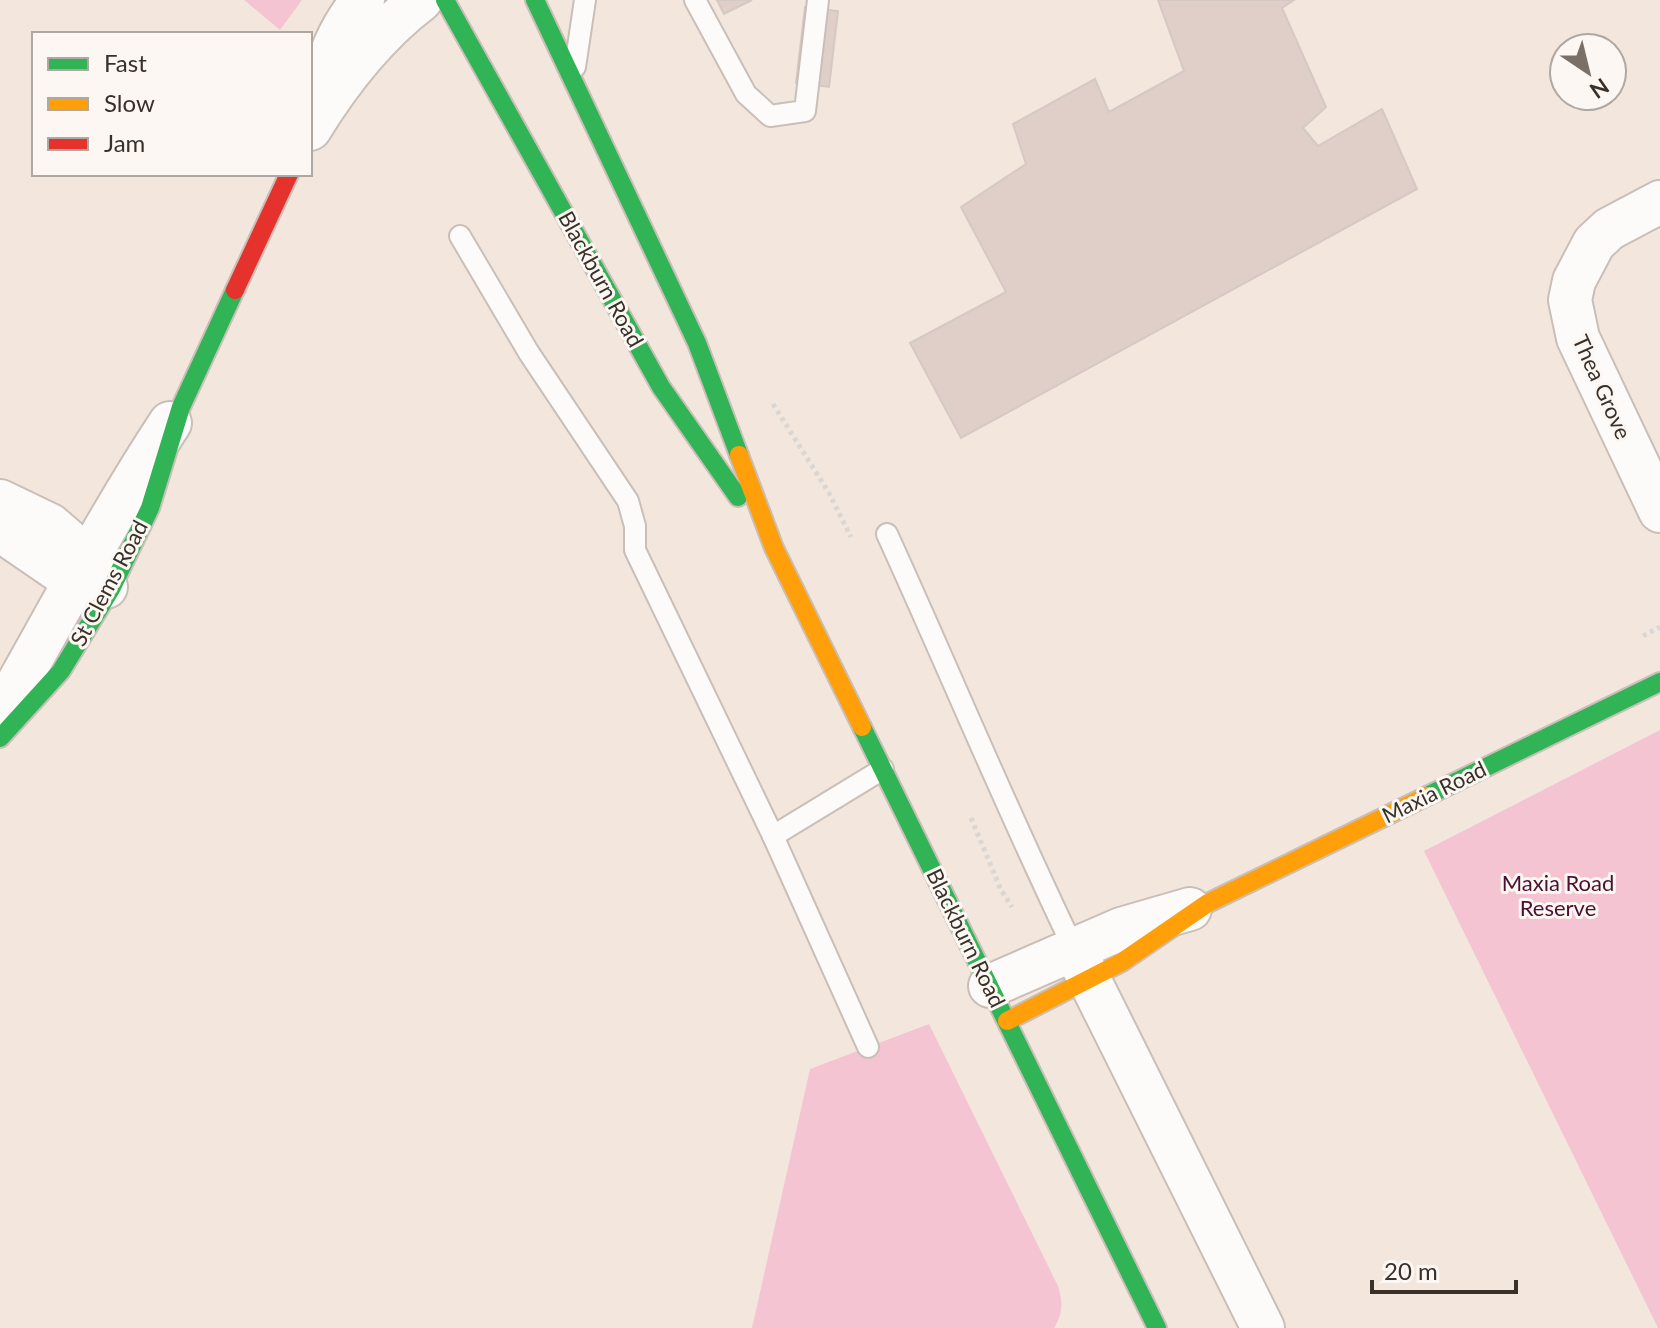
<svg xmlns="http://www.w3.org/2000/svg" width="1660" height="1328" viewBox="0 0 1660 1328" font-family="Lato,sans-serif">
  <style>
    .green { fill: #f5c4d2 }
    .building { fill: #e0cec8; stroke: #d4c9c4; stroke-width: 2 }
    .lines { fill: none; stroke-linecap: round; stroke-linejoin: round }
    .lane-casing { stroke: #c9bfb8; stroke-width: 24 }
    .street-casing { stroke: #c9bfb8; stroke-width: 46 }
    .fast-casing { stroke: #c9bfb8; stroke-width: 22 }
    .slow-casing { stroke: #c9bfb8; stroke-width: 22 }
    .jam-casing { stroke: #c9bfb8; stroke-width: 22 }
    .path { stroke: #dad6d3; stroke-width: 5; stroke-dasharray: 4 4; stroke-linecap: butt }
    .lane { stroke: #fdfbfa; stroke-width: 20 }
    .street { stroke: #fdfbfa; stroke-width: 42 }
    .fast { stroke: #30b455; stroke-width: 18 }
    .slow { stroke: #ff9f0a; stroke-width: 18 }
    .jam { stroke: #e5322d; stroke-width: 18 }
    .labels { text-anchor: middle; stroke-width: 6; stroke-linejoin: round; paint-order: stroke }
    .street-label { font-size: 22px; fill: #393029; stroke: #fcf7f3 }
    .park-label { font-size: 22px; fill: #4c1030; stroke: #fcf7f3 }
  </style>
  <rect width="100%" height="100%" fill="#f3e7dd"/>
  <g class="green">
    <polygon points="244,0 302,0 280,30"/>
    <polygon points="1660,730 1660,1328 1658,1328 1424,851"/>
    <path d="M929,1024L1058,1286C1063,1302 1063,1314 1054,1328H752L810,1069Z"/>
  </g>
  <g class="building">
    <polygon points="717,0 752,0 724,14"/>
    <polygon points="1158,0 1294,0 1282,8 1326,107 1303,128 1318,146 1382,109 1417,189 961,438 910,343 1006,292 961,207 1026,164 1013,124 1095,79 1109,112 1184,71"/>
    <polygon points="805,7 838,11 829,87 796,83"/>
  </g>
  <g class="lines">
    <defs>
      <g id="lane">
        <polyline points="695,0 746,94 770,116 805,111 818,0"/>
        <polyline points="575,67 585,0"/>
        <polyline points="460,236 529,353 628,501 635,526 635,550 773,836 868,1047"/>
        <path d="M887,534C950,672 1008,813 1074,949"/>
        <polyline points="773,836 883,769"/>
      </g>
      <g id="street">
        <path d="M319,95C327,59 339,28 363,0"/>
        <path d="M310,129C340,80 375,35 421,0"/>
        <polyline points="1660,202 1609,229 1594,243 1574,281 1570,300 1578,338 1660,511"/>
        <polyline points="0,501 50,525 79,550 105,582"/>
        <polyline points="0,530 64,574 106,587"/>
        <path d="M0,715C56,617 108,517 170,423"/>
        <polyline points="1074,949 1263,1328"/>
        <polyline points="990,986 1121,929 1190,909"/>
      </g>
      <g id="fast">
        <polyline points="445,0 661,387 738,497"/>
        <polyline points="535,0 697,343 739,455"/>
        <polyline points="862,727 1157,1328"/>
        <polyline points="0,738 61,671 111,589 150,508 181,407 235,290"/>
        <polyline points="1427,796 1660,682"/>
      </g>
      <g id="slow">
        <polyline points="739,455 774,548 862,727"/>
        <polyline points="1007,1021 1122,962 1208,903 1427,796"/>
      </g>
      <polyline id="jam" points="235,290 289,174"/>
    </defs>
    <use href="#lane" class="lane-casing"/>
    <use href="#street" class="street-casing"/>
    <use href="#fast" class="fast-casing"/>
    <use href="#slow" class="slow-casing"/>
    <use href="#jam" class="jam-casing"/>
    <g class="path">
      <polyline points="773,404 829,493 851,537"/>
      <polyline points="1643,636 1660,627"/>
      <polyline points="971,818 1001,890 1012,907"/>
    </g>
    <use href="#lane" class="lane"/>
    <use href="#street" class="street"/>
    <use href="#fast" class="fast"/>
    <use href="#slow" class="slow"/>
    <use href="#jam" class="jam"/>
  </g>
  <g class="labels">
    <g class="street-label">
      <text transform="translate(601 279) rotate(61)" y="8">Blackburn Road</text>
      <text transform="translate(1602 387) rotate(66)" y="8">Thea Grove</text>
      <text transform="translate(109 583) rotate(-62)" y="8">St Clems Road</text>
      <text transform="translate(1434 792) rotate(-26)" y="8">Maxia Road</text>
      <text transform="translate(966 938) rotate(64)" y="8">Blackburn Road</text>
    </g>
    <g class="park-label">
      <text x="1558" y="891">Maxia Road<tspan x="1558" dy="25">Reserve</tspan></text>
    </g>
  </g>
  <rect x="32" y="32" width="280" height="144" fill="#fcf7f3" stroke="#aea7a2" stroke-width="2"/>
  <rect x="48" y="58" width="40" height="12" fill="#30b455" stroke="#aea7a2" stroke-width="2"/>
  <text x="104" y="72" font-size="24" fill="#393029">Fast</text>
  <rect x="48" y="98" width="40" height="12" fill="#ff9f0a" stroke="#aea7a2" stroke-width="2"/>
  <text x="104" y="112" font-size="24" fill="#393029">Slow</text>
  <rect x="48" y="138" width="40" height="12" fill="#e5322d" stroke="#aea7a2" stroke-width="2"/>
  <text x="104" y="152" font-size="24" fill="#393029">Jam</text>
  <g transform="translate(1588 72) rotate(145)"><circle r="38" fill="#fcf7f3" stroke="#aea7a2" stroke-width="2"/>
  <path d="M0-6L14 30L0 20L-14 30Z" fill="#7a7068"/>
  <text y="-12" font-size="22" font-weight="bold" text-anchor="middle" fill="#393029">N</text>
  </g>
  <path d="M1372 1280v12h144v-12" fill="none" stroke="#393029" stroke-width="4"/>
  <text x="1384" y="1280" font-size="24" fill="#393029" stroke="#fcf7f3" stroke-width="6" paint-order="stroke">20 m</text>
</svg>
